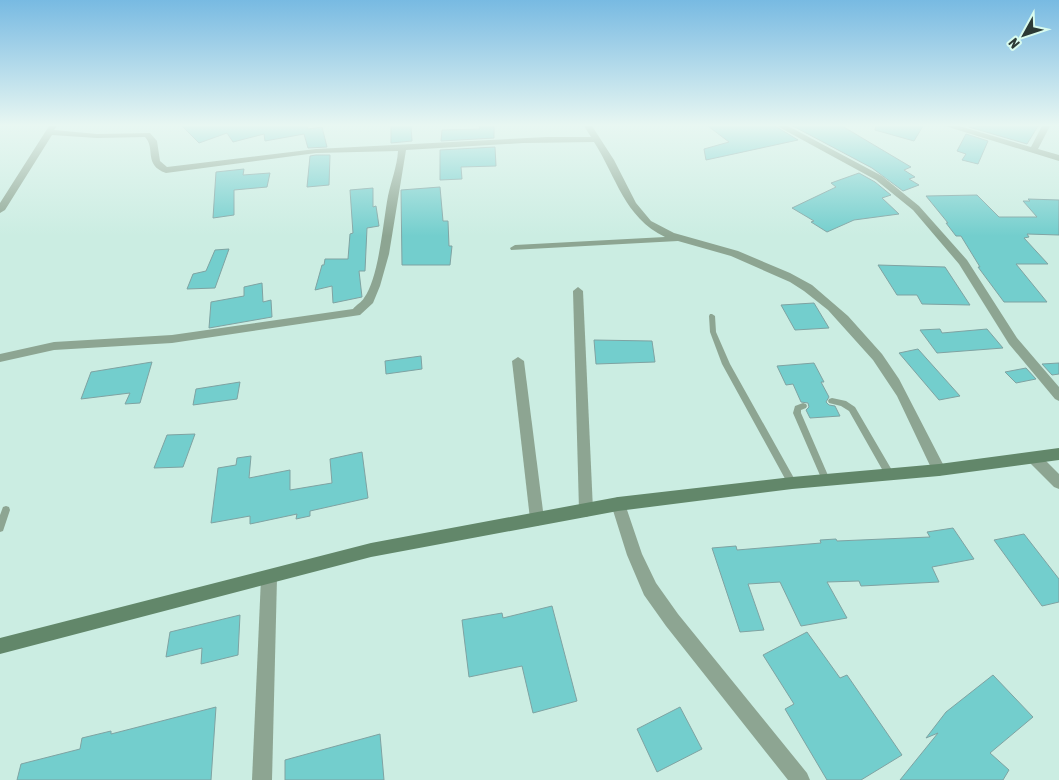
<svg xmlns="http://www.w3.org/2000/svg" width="1059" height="780" viewBox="0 0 1059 780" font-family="'Asap Condensed',sans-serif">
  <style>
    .building { fill: #73cecd; stroke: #7fa3a2 }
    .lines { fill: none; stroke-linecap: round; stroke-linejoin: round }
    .lane { fill: #8da592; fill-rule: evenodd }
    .street { fill: #8da592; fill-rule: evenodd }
    .secondary { fill: #62876a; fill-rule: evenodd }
  </style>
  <rect width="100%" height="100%" fill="#cbede2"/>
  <g class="building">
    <polygon points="182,126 307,126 308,129 322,127 327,147 308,148 304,134 265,141 264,134 233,142 227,133 199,143"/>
    <polygon points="391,126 411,126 412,141 391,143"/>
    <polygon points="479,126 494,126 494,138 441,141 442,130 480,129"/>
    <polygon points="708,126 775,126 798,140 706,160 704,149 729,142"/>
    <polygon points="793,126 842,126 911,167 904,170 915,177 909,179 919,185 903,191 872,168"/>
    <polygon points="876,126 923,126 914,141 875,130"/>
    <polygon points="995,126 1038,126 1027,144 969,127"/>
    <polygon points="966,134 988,141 978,164 962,160 966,154 957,151"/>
    <polygon points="495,147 496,166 461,167 462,179 440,180 440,150"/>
    <polygon points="316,155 330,155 329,185 307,187 310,156"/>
    <polygon points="244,169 243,175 270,173 267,187 234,190 234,215 213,218 216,172"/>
    <polygon points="859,173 875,182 891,195 882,198 899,214 854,220 827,232 811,222 814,221 792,208 836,187 831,183"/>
    <polygon points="440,187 443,221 448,221 449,246 452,246 450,265 402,265 401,190"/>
    <polygon points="373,188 373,207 376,206 379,226 367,228 365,271 359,271 362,297 333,303 332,286 315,290 322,265 324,265 325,259 348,259 350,234 353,233 350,190"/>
    <polygon points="977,195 999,217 1037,217 1023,201 1030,201 1028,199 1059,200 1059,235 1027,234 1029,237 1024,238 1048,264 1016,264 1047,302 1004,302 978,267 980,267 961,236 956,236 946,223 948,223 926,196"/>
    <polygon points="229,249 215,288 187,289 193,274 206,271 215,250"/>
    <polygon points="878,265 945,267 970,305 922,304 917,295 897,295"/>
    <polygon points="262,283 263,302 271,300 272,317 209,328 211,302 244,296 244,287"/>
    <polygon points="814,303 829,328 795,330 781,305"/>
    <polygon points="940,329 942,333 987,329 1003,348 937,353 920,330"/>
    <polygon points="594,340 652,341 655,362 596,364"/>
    <polygon points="918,349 960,396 939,400 899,353"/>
    <polygon points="421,356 422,369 386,374 385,361"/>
    <polygon points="152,362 140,403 125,404 130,393 81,399 91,372"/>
    <polygon points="814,363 824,382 821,382 829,397 826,402 829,405 835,406 840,416 810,418 806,410 809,407 808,403 801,402 793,384 786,385 777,366"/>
    <polygon points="1059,363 1059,374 1052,375 1042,364"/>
    <polygon points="1026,368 1036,379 1016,383 1005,372"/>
    <polygon points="240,382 237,399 193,405 196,389"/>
    <polygon points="195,434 183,467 154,468 167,435"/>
    <polygon points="362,452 368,498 310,511 310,516 296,519 297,514 250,524 250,516 211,523 218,468 236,465 237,458 251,456 249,478 290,470 290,490 332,483 330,459"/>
    <polygon points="953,528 974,559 932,567 939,582 861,586 859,581 827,582 847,618 801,626 780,582 748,584 764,630 740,632 712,548 736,546 737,550 821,543 820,540 836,539 837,541 930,537 927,532"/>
    <polygon points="1024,534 1059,579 1059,602 1042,606 994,540"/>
    <polygon points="552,606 577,701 533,713 522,666 469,677 462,620 502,613 503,618"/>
    <polygon points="240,615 238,655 201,664 202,648 166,657 170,632"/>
    <polygon points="807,632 840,678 847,675 902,755 861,780 827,780 785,709 794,704 763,655"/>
    <polygon points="993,675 1033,717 990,753 1009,770 1003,780 900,780 938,733 926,738 946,712"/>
    <polygon points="216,707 211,780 17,780 21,764 80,749 82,738 111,731 111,734"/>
    <polygon points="680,707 702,749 657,772 637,729"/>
    <polygon points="380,734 384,780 285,780 285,760"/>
  </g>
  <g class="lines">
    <g class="lane">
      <polygon points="710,314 712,314 715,316 716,332 730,364 795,480 796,483 795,486 792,487 789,486 722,364 710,332 709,316"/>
      <polygon points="832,398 846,401 855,407 893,472 894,475 893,478 890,479 887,478 849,411 841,406 829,403 828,401 829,399"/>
      <polygon points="803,403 806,404 807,406 806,408 801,410 801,413 830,480 829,483 826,484 823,483 822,480 793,413 795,406"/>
      <polygon points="6,506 9,507 10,510 3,531 0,532 0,515 3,507"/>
    </g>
    <g class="street">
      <path d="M49,126H57L54,130L97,134L150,133L157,141L160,161L167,167L316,149L547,137H591L584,126H592L614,160L636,203L651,221L674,233L738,251L790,273L812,285L848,316L882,354L899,379L946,470L944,474L939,476L934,474L897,396L873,360L828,310L804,291L790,282L731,256L678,241L511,250L510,248L515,245L665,237C624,217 617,178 594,142L523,143L406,150L389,254L380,286L373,303L360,315L172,343L54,350L0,362V354L54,342L172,335L353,309C356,305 362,302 364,298C379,278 383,222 388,196C391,181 397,167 398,151L316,153L166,173C143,165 156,148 145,137L97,138L52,135L5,210L0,213V203Z"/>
      <polygon points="777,126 788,126 882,176 919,206 967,260 1017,338 1059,387 1059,401 1055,399 1009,344 959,264 913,210 876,180"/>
      <polygon points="945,126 959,126 1031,147 1042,126 1050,126 1038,149 1059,155 1059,161"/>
      <polygon points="578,287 583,291 593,510 591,515 586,517 581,515 579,510 573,291"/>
      <polygon points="518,357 524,361 544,519 542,524 537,526 532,524 530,519 512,361"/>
      <polygon points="1034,452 1039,454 1059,474 1059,489 1054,487 1029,462 1027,458 1029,454"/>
      <polygon points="618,497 623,499 625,504 642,554 656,583 678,614 807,773 810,780 788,780 666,626 644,595 627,555 611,504 613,499"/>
      <polygon points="269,570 275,573 277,578 272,780 252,780 261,578 263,573"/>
    </g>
    <polygon class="secondary" points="1059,448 1059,460 939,476 792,489 618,511 371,557 0,654 0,638 371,543 618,497 792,477 939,464"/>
  </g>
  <linearGradient id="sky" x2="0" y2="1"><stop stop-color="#78bae2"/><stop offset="0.53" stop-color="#e8f7f2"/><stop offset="1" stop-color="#e8f7f2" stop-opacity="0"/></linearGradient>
  <rect width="1059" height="236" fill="url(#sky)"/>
  <g transform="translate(1024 35) rotate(230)" stroke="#d8fbef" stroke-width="4" paint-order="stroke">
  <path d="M0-4L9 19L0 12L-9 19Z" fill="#2c3a35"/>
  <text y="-8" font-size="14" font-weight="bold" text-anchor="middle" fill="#2c3a35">N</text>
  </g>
</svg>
